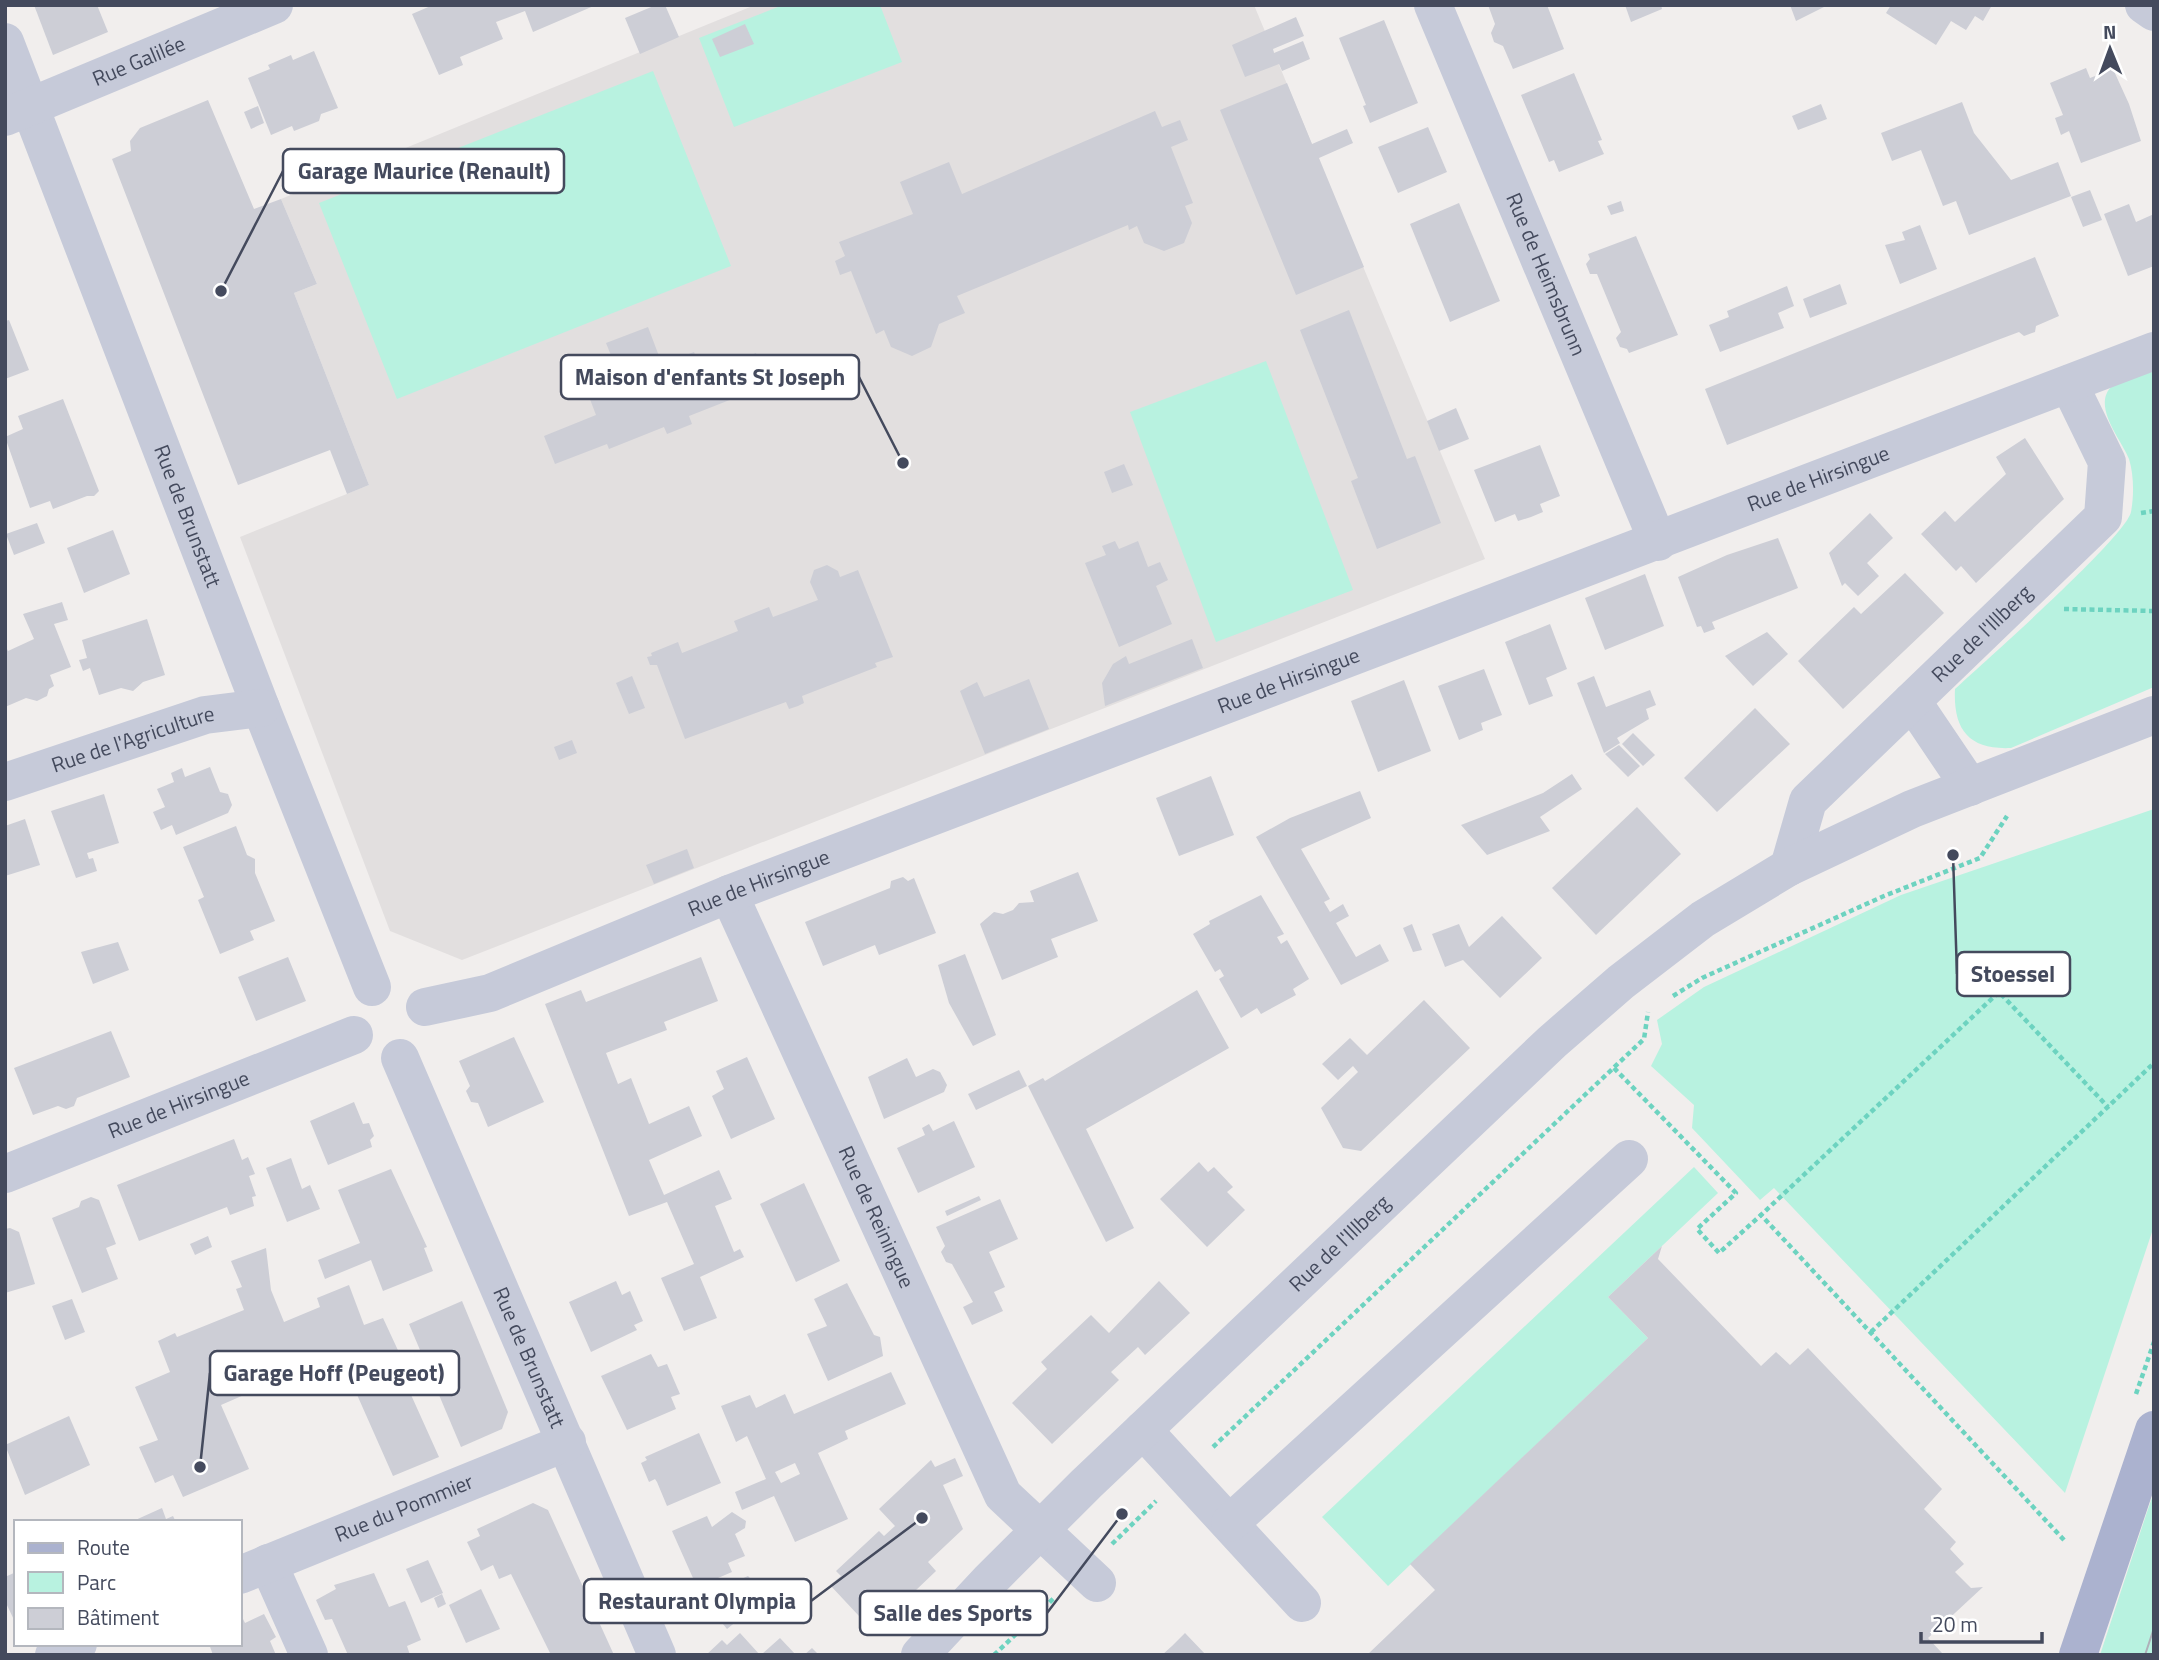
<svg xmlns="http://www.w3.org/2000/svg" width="2159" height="1660" viewBox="0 0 2159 1660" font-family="'Titillium Web',sans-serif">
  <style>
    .education { fill: #e2dfdf }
    .green { fill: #b8f2e0 }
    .building { fill: #cdced6; fill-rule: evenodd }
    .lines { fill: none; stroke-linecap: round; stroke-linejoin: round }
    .path { stroke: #6dd3c0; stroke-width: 4.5; stroke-dasharray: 5 3.5; stroke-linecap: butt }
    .minor { stroke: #c6cad9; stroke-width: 38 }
    .major { stroke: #abb2cf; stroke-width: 38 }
    .tram { stroke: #afb0b9; stroke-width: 2 }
    .labels { text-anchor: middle; stroke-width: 5; stroke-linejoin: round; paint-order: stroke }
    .street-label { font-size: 21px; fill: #444a5d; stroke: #fff }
    .leader { fill: none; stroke: #444a5d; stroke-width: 2.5 }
    .callout-dot { fill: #444a5d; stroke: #fff; stroke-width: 2.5 }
    .callout { fill: #fff; stroke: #444a5d; stroke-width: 2.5 }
    .callout-label { font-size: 23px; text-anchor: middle; font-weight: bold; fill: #444a5d }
  </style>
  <rect width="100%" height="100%" fill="#f1eeed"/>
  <polygon class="education" points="755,5 1254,5 1485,559 462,960 390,931 240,537 369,485 294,293 317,284 281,199"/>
  <g class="green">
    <polygon points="783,5 880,5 902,62 734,127 699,38"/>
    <polygon points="653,71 731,266 397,399 319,203"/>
    <polygon points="1266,361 1353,590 1216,642 1130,412"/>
    <path d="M2154,363V687L2011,748C1969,750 1953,730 1955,689C1984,662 2125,538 2131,512C2134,496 2134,475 2129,459C2122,440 2091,406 2112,386C2122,376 2141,370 2154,363Z"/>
    <polygon points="2154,809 2154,1226 2065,1493 1774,1188 1760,1200 1692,1128 1694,1105 1651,1066 1662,1044 1657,1020 1704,987 1901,895"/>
    <polygon points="1694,1167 1718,1193 1608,1297 1648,1338 1388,1586 1322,1517"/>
    <polygon points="2154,1492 2154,1655 2100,1655 2147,1512"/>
  </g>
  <g class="building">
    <polygon points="34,5 97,5 108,32 53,55"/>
    <polygon points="433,5 596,5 533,32 525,11 496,22 503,39 460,57 463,65 439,75 412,14"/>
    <polygon points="656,5 665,5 679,37 640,54 625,18"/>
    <polygon points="1488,5 1547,5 1564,49 1513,69 1503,46 1494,42 1491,33 1495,24"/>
    <polygon points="1625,5 1661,5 1662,9 1631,22"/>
    <polygon points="1790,5 1828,5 1796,21"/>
    <polygon points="1891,5 1992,5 1983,21 1975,16 1966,30 1951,21 1936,45 1886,13"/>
    <polygon points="1296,17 1304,36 1273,49 1274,53 1303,41 1310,59 1282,71 1279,64 1245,77 1232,45"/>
    <polygon points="1384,20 1418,103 1370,123 1363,106 1366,105 1339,38"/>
    <polygon points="745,24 754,44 720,57 712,39"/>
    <polygon points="314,51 338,108 321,114 319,121 294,131 292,126 271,135 248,78 270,69 268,65 291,55 293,60"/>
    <polygon points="2086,68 2090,78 2113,69 2129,104 2141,141 2081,163 2069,131 2061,135 2055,118 2063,115 2050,83"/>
    <polygon points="1574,73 1602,140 1598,141 1604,154 1559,172 1554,160 1549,162 1521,95"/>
    <polygon points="1287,83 1312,144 1347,129 1353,143 1319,158 1364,267 1296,295 1220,110"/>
    <polygon points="208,100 254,209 281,199 317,284 294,293 369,485 347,494 330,450 238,485 112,159 131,151 130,141 140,128"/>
    <polygon points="1962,102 1974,133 2011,180 2058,162 2071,196 1969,235 1956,201 1943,206 1921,150 1892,161 1881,133"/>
    <polygon points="1821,104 1827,119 1798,130 1792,116"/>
    <polygon points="258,106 264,123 251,129 244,112"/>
    <polygon points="1155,111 1162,127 1180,120 1188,140 1171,147 1193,203 1185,206 1192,223 1184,243 1164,251 1144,243 1137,226 1129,230 1128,225 957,296 965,313 939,324 931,347 912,356 891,347 884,330 876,334 851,271 840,275 835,261 845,256 839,242 913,214 900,182 949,162 962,194"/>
    <polygon points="1428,127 1447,172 1398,193 1378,147"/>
    <polygon points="2090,190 2102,220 2083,227 2071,197"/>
    <polygon points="1621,201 1624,211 1611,215 1607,206"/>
    <polygon points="1459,203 1500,301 1450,322 1410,224"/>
    <polygon points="2129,204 2136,222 2154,214 2154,266 2128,276 2104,214"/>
    <polygon points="1920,225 1937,269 1900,284 1885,245 1905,240 1902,232"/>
    <polygon points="1636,236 1678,335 1629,353 1627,349 1620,347 1616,338 1621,332 1597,274 1590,274 1586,264 1590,259 1588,254"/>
    <polygon points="2035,257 2059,316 2036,326 2035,332 2024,336 2019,332 1995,341 1727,445 1705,389"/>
    <polygon points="1840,284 1847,304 1810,318 1803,299"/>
    <polygon points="1787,286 1794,306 1778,313 1784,328 1720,352 1709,325 1729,317 1727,311"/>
    <polygon points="1349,310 1407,459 1415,456 1441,523 1377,549 1351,481 1358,478 1300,330"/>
    <polygon points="9,320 29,370 5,379 5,321"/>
    <polygon points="648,327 662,364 694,352 703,373 756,353 768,385 689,416 692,424 667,434 664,427 609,449 607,444 555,464 544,436 596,415 588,394 621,380 606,343"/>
    <polygon points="63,399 99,491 94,496 87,496 53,509 50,501 30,508 5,437 23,429 18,416"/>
    <polygon points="1456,408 1469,439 1439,451 1427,421"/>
    <polygon points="2025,438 2064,499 1976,583 1961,566 1956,571 1921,534 1945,511 1955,522 2006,474 1996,457"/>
    <polygon points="1540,445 1560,496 1540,504 1543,512 1531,517 1518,521 1515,514 1495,522 1474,470"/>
    <polygon points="1124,464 1133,485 1112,493 1104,472"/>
    <polygon points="1870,513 1893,538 1867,563 1879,576 1858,596 1845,583 1842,586 1829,553"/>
    <polygon points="37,523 45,543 14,555 6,534"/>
    <polygon points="113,530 130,574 84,593 67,548"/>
    <polygon points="1778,538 1798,588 1712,622 1715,629 1704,633 1701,626 1697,627 1678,577 1727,555"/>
    <polygon points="1115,541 1119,549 1138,541 1148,567 1160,562 1168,580 1156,586 1172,624 1119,647 1085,563 1106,555 1102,546"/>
    <polygon points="827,565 838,571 840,577 858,570 893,657 875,663 877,667 802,696 804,703 798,706 789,709 786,702 685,739 657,665 650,665 647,657 652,656 651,653 678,642 682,653 738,631 734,621 769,607 773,617 818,600 810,582 814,570"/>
    <polygon points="1905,573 1944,613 1843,709 1798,661 1854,607 1861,614"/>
    <polygon points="1645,574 1664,626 1605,650 1585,598"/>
    <polygon points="62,602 68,620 54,624 71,667 50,675 54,686 49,689 47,696 37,701 26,698 5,707 5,645 8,651 34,639 23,614"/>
    <polygon points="147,619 165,675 143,682 133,691 121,688 99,695 90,668 83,671 79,660 87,658 82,640"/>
    <polygon points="1550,624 1567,669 1546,678 1553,696 1529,705 1505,642"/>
    <polygon points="1767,632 1788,654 1753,686 1725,656"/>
    <polygon points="1192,639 1203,668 1105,706 1102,683 1113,664 1126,656 1129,664"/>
    <polygon points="1484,669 1502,715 1481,723 1483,730 1459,740 1438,686"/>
    <polygon points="632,676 645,708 629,714 616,683"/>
    <polygon points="1594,676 1606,707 1650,690 1656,705 1646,709 1649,719 1617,738 1620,743 1604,753 1577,683"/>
    <polygon points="1029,679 1049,729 985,754 960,691 977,682 984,697"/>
    <polygon points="1404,680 1431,751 1378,772 1351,701"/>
    <polygon points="1755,708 1790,744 1717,812 1684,778"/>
    <polygon points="1633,733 1655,755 1643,766 1622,744"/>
    <polygon points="572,740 577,753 559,760 554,747"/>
    <polygon points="1619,745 1640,766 1628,777 1605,754"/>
    <polygon points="210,767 220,792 228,794 232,805 228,813 176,835 172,825 161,830 153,812 165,807 157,789 174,782 171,773 182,768 185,777"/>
    <polygon points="1572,774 1582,789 1540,817 1550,831 1487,855 1461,825 1543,793"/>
    <polygon points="1211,776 1234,835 1179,856 1156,798"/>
    <polygon points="1360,791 1371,818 1301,849 1330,899 1324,902 1330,912 1343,904 1349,916 1336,923 1356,957 1380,944 1389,961 1341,985 1256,837 1290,818"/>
    <polygon points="104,794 119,843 87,853 89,859 93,858 97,871 76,878 51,811"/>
    <polygon points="1637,807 1681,854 1596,935 1552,888"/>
    <polygon points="25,819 40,865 5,876 5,826"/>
    <polygon points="236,826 247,855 255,859 255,873 275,921 250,931 254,940 220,954 198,900 204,897 183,847"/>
    <polygon points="687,849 694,868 654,884 646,865"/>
    <polygon points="1078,872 1098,921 1051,939 1058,957 1002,980 980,924 994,912 1003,914 1013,910 1019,903 1034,902 1030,891"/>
    <polygon points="903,877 908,881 914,878 936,933 879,955 875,945 823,966 805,922 890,888 891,881"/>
    <polygon points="1261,895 1284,934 1277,937 1281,944 1287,940 1309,979 1293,989 1296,995 1261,1014 1257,1008 1241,1018 1219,979 1224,976 1220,969 1215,972 1193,934 1210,924 1209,921"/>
    <polygon points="1502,916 1542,958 1500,998 1463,960 1445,967 1432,934 1459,924 1469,947"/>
    <polygon points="1412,924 1422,950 1413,952 1403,928"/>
    <polygon points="118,942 129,970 93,984 81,952"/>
    <polygon points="965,954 996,1035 973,1046 949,1003 938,965"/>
    <polygon points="288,957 306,1001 256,1021 238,977"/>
    <polygon points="701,957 718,1001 664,1022 667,1030 606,1053 618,1084 631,1078 649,1124 689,1106 702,1136 649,1160 664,1195 719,1170 732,1199 715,1206 734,1252 740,1249 744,1257 700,1277 717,1318 684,1331 661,1278 694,1264 667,1202 629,1216 545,1004 581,990 586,1002"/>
    <polygon points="1197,990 1229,1048 1086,1129 1134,1228 1106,1242 1028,1086 1043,1078 1045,1081"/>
    <polygon points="1424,1000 1470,1048 1361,1151 1343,1148 1321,1108 1358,1072 1353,1066 1338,1080 1322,1064 1350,1038 1367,1055"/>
    <polygon points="111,1031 130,1077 77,1098 74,1106 66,1109 58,1106 33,1115 14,1068"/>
    <polygon points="514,1037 544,1102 488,1127 478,1103 471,1102 466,1091 470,1086 459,1061"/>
    <polygon points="747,1057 775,1119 731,1139 712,1096 724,1089 716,1071"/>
    <polygon points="907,1058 916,1077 933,1069 940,1072 947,1085 944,1092 884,1119 868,1077"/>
    <polygon points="1019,1070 1027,1086 976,1110 968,1094"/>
    <polygon points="354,1102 363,1124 369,1123 374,1136 370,1140 372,1147 328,1165 310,1121"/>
    <polygon points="954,1121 975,1167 918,1193 897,1148 925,1135 922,1128 929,1124 933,1131"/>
    <polygon points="234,1139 242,1160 248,1157 255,1174 249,1176 256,1196 252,1197 254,1206 230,1215 227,1207 139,1241 117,1185"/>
    <polygon points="291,1158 302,1189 310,1185 320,1209 287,1222 266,1168"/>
    <polygon points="1199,1162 1208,1172 1214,1167 1233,1187 1227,1192 1245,1210 1207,1247 1160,1199"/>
    <polygon points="391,1169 427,1247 424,1248 433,1271 383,1291 371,1260 325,1279 318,1260 360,1243 338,1190"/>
    <polygon points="804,1183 840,1261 796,1282 760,1204"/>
    <polygon points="979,1196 981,1200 947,1216 945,1211"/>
    <polygon points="91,1197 99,1200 116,1244 106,1248 118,1279 82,1293 52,1218 79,1207 81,1201"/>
    <polygon points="1000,1199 1018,1239 989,1252 1005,1287 994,1292 1003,1311 972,1325 963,1307 973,1302 952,1264 946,1262 941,1252 945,1246 936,1227"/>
    <polygon points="10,1228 19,1232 35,1284 5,1293 5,1229"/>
    <polygon points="208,1236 212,1247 195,1255 190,1244"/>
    <polygon points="1662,1246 1658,1259 1761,1366 1776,1352 1790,1365 1808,1348 1942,1489 1924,1509 1956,1542 1950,1549 1964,1564 1955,1572 1971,1588 1983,1587 1928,1638 1942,1653 1367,1655 1435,1590 1410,1564 1648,1338 1608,1297"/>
    <polygon points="266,1248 271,1290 284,1322 320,1307 317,1298 349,1285 364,1325 383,1318 409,1374 403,1377 439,1457 393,1476 339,1354 221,1405 249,1469 183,1497 173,1475 155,1483 139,1447 158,1440 135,1387 170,1372 158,1341 175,1333 177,1337 244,1310 236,1289 242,1287 231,1261"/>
    <polygon points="616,1281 622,1295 630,1291 643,1321 634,1325 637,1330 591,1352 569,1302"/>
    <polygon points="1159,1281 1190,1313 1145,1355 1138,1347 1111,1372 1119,1380 1052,1444 1012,1403 1047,1369 1041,1362 1091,1315 1109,1333"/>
    <polygon points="847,1283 874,1335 880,1337 883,1356 828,1381 807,1334 827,1326 814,1299"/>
    <polygon points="72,1299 85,1332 65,1340 52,1306"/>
    <polygon points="462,1301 508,1412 502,1429 461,1447 409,1324"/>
    <polygon points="651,1354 658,1367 667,1364 680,1394 671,1397 676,1409 627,1430 601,1376"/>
    <path d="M891,1372L906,1404L845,1431L848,1439L818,1453L848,1519L795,1542L774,1496L742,1510L735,1492L766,1479L747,1436L736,1442L721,1406L750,1395L756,1408L785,1394L794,1414ZM795,1463L800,1474L781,1483L775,1472Z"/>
    <polygon points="69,1416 90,1465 25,1495 5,1445"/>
    <polygon points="699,1433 721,1483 667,1506 657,1482 655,1479 649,1482 641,1463 647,1460 645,1457"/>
    <polygon points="955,1458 963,1476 943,1485 963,1529 928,1562 936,1571 873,1631 830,1585 841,1576 836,1571 879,1531 884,1536 895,1526 879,1509 931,1460 935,1467"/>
    <polygon points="533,1503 548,1510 614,1655 551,1655 511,1574 499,1579 493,1565 481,1571 467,1542 480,1536 477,1529"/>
    <polygon points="162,1508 166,1519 173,1516 176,1522 131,1522"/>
    <polygon points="732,1512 746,1521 745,1528 735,1534 745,1556 728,1563 732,1572 697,1587 672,1531 707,1516 712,1527"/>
    <polygon points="428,1560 443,1593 421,1603 406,1569"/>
    <polygon points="16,1572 16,1624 5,1601 5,1577"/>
    <polygon points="374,1573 389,1607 405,1601 408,1608 421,1640 407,1646 410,1655 348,1655 332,1619 325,1620 316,1600 336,1589 334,1585"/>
    <polygon points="748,1576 771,1600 752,1617 748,1612 727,1629 701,1597"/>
    <polygon points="481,1589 500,1629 466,1643 449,1605"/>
    <polygon points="442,1594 446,1604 438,1608 434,1598"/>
    <polygon points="264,1614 276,1637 270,1641 276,1655 213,1655 209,1644 240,1644 240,1621 243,1619 245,1623"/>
    <polygon points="740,1633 760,1655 706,1655 722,1640 727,1645"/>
    <polygon points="1185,1633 1206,1655 1162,1655 1172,1646"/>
    <polygon points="780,1638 796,1655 761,1655"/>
    <polygon points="812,1648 819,1655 804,1655"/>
  </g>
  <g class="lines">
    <g class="path">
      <polyline points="2141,513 2154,511"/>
      <polyline points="2064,609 2154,611"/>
      <polyline points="1673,996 1702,978 1884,896 1980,858 2007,816"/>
      <polyline points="1614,1068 1736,1193 1697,1229 1719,1253 1761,1215"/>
      <polyline points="1871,1332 2154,1063"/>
      <polyline points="2136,1394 2154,1342"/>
      <polyline points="1213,1447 1644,1039 1648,1012"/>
      <polyline points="2064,1540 1761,1215 1999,992 2108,1107"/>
      <polyline points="1112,1544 1156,1501"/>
      <polyline points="994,1655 1054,1598"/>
    </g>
    <g class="minor">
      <path id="s1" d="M1433,5L1658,542"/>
      <polyline points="2144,5 2154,12"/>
      <path id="s2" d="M5,42L261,708L372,987"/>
      <path id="s3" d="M5,117L274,5"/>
      <polyline points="1912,701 1970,787"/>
      <path id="s4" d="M5,782L205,715L261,708"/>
      <path id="s5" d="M1789,867L1808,801L2103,517L2107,462L2069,384"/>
      <path id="s6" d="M729,894L1003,1495L1097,1583"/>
      <path id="s7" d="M425,1007L490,993L729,894L2154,351"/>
      <path id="s8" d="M400,1058L657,1655"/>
      <path id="s9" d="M5,1174L354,1035"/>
      <polyline points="1143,1430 1302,1603"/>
      <polyline points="1230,1523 1629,1159"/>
      <polyline points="268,1563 309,1655"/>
      <path id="s10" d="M240,1575L567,1442"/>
      <polyline points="54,1655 78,1644"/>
      <path id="s11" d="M920,1655L989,1581L1086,1484L1552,1042L1621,982L1703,919L1789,867L1912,809L2154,715"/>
    </g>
    <polyline class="major" points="2078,1655 2154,1430"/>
    <polyline class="tram" points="2145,1655 2154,1628"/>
  </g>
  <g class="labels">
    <g class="street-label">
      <text dy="7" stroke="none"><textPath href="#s3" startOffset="145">Rue Galilée</textPath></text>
      <text dy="7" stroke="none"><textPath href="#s1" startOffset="292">Rue de Heimsbrunn</textPath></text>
      <text dy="7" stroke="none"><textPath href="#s7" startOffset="1491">Rue de Hirsingue</textPath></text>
      <text dy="7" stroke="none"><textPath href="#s2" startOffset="508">Rue de Brunstatt</textPath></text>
      <text dy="7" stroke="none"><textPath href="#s5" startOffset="310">Rue de l'Illberg</textPath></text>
      <text dy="7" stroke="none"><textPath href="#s7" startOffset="924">Rue de Hirsingue</textPath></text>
      <text dy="7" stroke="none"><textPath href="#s4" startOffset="135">Rue de l'Agriculture</textPath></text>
      <text dy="7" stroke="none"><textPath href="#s7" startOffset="357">Rue de Hirsingue</textPath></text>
      <text dy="7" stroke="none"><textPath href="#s9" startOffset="187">Rue de Hirsingue</textPath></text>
      <text dy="7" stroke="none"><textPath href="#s6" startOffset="355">Rue de Reiningue</textPath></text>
      <text dy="7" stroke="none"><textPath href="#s11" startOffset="588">Rue de l'Illberg</textPath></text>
      <text dy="7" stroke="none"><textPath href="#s8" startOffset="326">Rue de Brunstatt</textPath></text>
      <text dy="7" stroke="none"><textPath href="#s10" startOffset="177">Rue du Pommier</textPath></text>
    </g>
  </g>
  <path class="leader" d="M221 291L283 171M903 463L859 377M1953 855L1957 974M200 1467L210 1373M922 1518L811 1601M1122 1514L1047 1613"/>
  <g class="callout-dot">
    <circle cx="221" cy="291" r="7"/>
    <circle cx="903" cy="463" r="7"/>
    <circle cx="1953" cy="855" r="7"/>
    <circle cx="200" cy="1467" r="7"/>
    <circle cx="922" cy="1518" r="7"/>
    <circle cx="1122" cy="1514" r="7"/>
  </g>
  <g class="callout">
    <rect x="283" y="149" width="281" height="44" rx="7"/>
    <rect x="561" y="355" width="298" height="44" rx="7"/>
    <rect x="1957" y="952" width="113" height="44" rx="7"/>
    <rect x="210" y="1351" width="249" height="44" rx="7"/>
    <rect x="584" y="1579" width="227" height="44" rx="7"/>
    <rect x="860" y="1591" width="187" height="44" rx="7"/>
  </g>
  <g class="callout-label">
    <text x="424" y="179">Garage Maurice (Renault)</text>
    <text x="710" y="385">Maison d'enfants St Joseph</text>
    <text x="2013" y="982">Stoessel</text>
    <text x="334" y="1381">Garage Hoff (Peugeot)</text>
    <text x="697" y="1609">Restaurant Olympia</text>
    <text x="953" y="1621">Salle des Sports</text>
  </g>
  <rect width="2159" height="1660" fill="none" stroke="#444a5d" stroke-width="14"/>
  <rect x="14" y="1520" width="228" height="126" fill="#ffffff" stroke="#b4b7be" stroke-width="2"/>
  <rect x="28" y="1543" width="35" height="10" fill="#abb2cf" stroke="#b4b7be" stroke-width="2"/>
  <text x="77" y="1555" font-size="21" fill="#444a5d">Route</text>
  <rect x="28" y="1572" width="35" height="21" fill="#b8f2e0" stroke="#b4b7be" stroke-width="2"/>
  <text x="77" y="1590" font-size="21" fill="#444a5d">Parc</text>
  <rect x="28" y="1608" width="35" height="21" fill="#cdced6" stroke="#b4b7be" stroke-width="2"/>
  <text x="77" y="1625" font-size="21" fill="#444a5d">Bâtiment</text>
  <g transform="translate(2110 49) rotate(359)" stroke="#ffffff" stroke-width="5" paint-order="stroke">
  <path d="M0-5L12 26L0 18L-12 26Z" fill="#444a5d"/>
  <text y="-10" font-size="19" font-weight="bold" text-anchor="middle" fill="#444a5d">N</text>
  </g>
  <path d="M1921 1632v10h121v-10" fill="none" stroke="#444a5d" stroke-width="3.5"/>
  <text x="1932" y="1632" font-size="21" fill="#444a5d" stroke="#ffffff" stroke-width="5" paint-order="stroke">20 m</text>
</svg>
